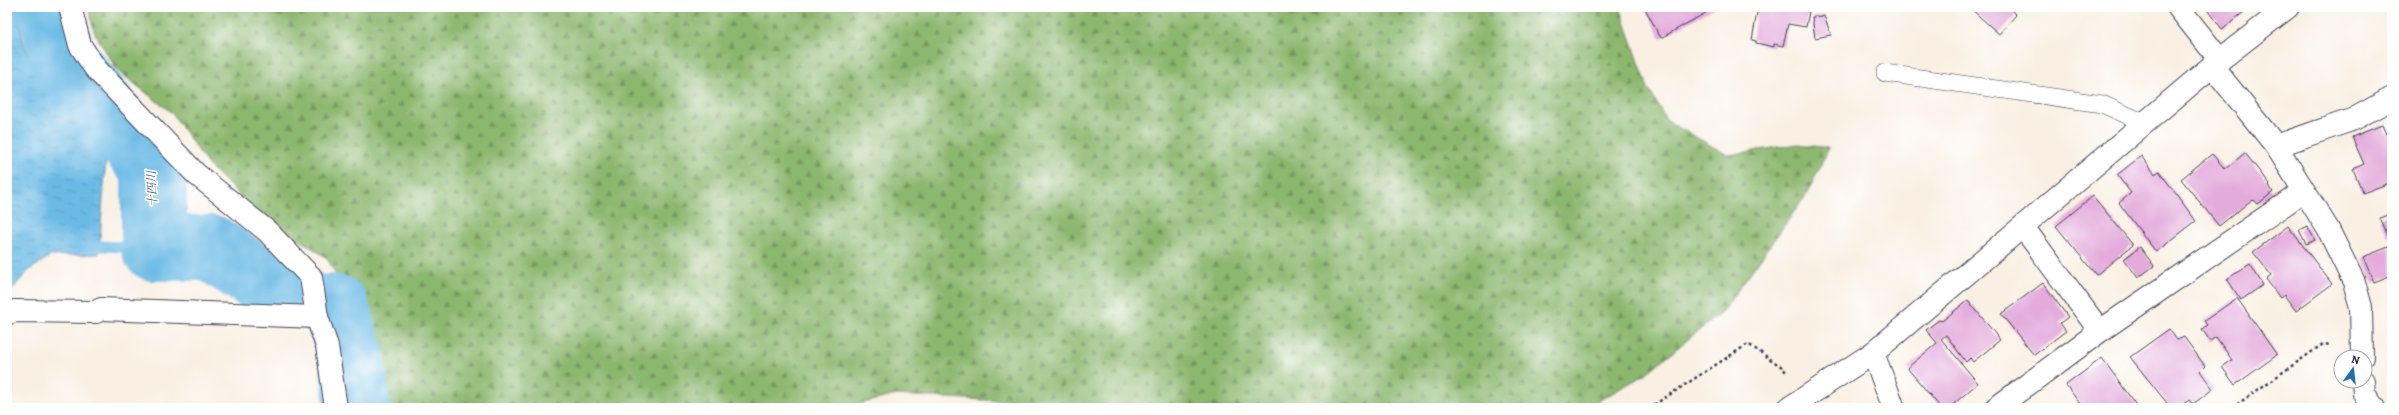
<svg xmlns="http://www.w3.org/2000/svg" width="2399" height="415" viewBox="0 0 2399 415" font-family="Alegreya,'Noto Serif JP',serif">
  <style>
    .forest { fill: url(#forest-firs); stroke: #576c54 }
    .water { fill: url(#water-ripples); stroke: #466e90 }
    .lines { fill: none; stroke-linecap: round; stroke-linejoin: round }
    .stream { stroke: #6abae5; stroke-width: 11 }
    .river { stroke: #6abae5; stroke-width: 66 }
    .building { fill: #e3aadb }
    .lane-casing { stroke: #424154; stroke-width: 18 }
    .street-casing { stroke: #424154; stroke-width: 24 }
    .path { stroke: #424154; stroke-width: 2.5; stroke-dasharray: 3 3; stroke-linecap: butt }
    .lane { stroke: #fff; stroke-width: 17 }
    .street { stroke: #fff; stroke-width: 22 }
    .labels { text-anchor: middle; stroke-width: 3.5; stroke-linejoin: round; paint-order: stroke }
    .water-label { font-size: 12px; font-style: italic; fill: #3f5f7f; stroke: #fff }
  </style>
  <defs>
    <pattern id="forest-firs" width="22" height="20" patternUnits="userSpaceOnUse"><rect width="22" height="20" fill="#8cb76e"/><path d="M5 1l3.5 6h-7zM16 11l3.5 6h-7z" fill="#72945c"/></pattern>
    <pattern id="water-ripples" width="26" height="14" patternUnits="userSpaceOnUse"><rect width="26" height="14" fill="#6abae5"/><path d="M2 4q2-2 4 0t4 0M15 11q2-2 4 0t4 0" fill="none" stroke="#5797bb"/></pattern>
  </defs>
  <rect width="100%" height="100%" fill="#fff"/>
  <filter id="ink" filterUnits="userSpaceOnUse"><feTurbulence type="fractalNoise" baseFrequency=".025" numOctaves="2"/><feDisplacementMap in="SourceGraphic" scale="8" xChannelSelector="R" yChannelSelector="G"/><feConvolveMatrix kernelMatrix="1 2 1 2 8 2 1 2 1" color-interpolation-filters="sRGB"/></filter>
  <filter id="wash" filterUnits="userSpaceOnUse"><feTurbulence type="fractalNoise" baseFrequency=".012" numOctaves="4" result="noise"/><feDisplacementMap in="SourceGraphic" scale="16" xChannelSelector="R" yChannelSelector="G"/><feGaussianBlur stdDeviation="0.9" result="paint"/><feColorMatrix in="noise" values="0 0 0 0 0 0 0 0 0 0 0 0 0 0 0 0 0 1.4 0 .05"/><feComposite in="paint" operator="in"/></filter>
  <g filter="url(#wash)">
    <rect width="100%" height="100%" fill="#f9f0e3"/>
    <polygon class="forest" points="88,7 1620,7 1648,88 1667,121 1728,155 1798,144 1829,148 1807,194 1722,312 1644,375 1586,408 1124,408 896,395 843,408 376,408 374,360 347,296 327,258 254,209 208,165 172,113 117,70 94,32"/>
    <path class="water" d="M7,7H16C20,21 21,38 27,52C44,93 77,125 106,158L99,254L50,256L27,272L7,296Z"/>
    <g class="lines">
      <polyline class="stream" points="99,246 154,248"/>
      <g class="river">
        <polyline points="49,7 64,60 154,169 154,248 211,248 268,285 297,295"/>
        <polyline points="330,307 336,308 351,355 357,406"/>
      </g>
    </g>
    <g id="blocks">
      <g class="building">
        <polygon points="1644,7 1716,7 1661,38"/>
        <polygon points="1758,7 1810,7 1806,27 1788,24 1783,46 1774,44 1774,47 1756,43 1756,41 1752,40"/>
        <polygon points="1971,7 2008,7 2016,15 1999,34 1970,8"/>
        <polygon points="2206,7 2240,7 2244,12 2222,29"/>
        <polygon points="1824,16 1831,35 1815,38 1812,17"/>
        <polygon points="2382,125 2386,134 2392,132 2392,182 2363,193 2353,169 2364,164 2352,137"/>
        <polygon points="2245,153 2270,185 2269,186 2273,192 2258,204 2253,199 2219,226 2181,179 2212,154 2225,169"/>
        <polygon points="2141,156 2155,174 2159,171 2196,221 2156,252 2119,203 2131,193 2117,175"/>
        <polygon points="2093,196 2133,245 2096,275 2056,226"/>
        <polygon points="2392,213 2392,236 2388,237 2380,218"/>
        <polygon points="2288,226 2332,284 2296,311 2284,295 2280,298 2266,279 2271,275 2253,252"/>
        <polygon points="2307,226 2315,240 2306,244 2299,230"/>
        <polygon points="2391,246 2392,276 2374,283 2363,257"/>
        <polygon points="2140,247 2154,266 2138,278 2124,259"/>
        <polygon points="2250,264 2263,285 2241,300 2227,279"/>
        <polygon points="2043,283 2068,317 2060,323 2066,331 2034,355 2001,314"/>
        <polygon points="2237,298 2277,355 2235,385 2222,367 2232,360 2216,337 2210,341 2202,329 2207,325 2204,321"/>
        <polygon points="1968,300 2000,340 1973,362 1970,358 1966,362 1946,335 1941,339 1978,383 1949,408 1941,408 1907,368 1937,343 1926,330 1940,319 1942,321"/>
        <polygon points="2169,329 2177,340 2184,337 2205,366 2200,371 2213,389 2193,404 2190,400 2179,408 2171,408 2130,357"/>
        <polygon points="2102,358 2138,408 2083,408 2066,385"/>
      </g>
    </g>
  </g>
  <g filter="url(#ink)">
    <use href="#blocks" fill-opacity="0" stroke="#424154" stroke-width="1"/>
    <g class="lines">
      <defs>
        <polyline id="lane" points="1885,73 2102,104 2145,123"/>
        <g id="street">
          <polyline points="2178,7 2220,60"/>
          <polyline points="2212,66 2276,146 2328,229 2354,282 2361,307 2362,357"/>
          <polyline points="2276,146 2354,119 2392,98"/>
          <polyline points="2023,227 2100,331"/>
          <polyline points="7,314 14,311 96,312 101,309 317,317 311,277 267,231 196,174 95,68 80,45 70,7"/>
          <polyline points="317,317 327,346 336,408"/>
          <polyline points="1873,353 1894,408"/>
          <polyline points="2363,381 2364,394 2374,408"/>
          <polyline points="1789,408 1873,353 2212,66 2288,7"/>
          <polyline points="1996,408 2100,331 2304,191"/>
        </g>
      </defs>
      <use href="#lane" class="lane-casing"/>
      <use href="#street" class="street-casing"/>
      <g class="path">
        <polyline points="1649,408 1748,344 1782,367 1786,372"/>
        <polyline points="2232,408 2323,344 2331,345"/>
      </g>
      <use href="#lane" class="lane"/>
      <use href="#street" class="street"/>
    </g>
  </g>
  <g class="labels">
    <g class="water-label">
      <text transform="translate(152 189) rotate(-93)" y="4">十四川</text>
    </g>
  </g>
  <rect width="2399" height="415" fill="none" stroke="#fff" stroke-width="24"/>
  <g transform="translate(2353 369) rotate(15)"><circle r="19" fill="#ffffff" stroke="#a7a7b1"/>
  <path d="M0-3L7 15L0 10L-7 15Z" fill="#1f6fb2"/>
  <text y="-6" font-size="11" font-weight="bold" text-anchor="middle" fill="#22223b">N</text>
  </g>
</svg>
